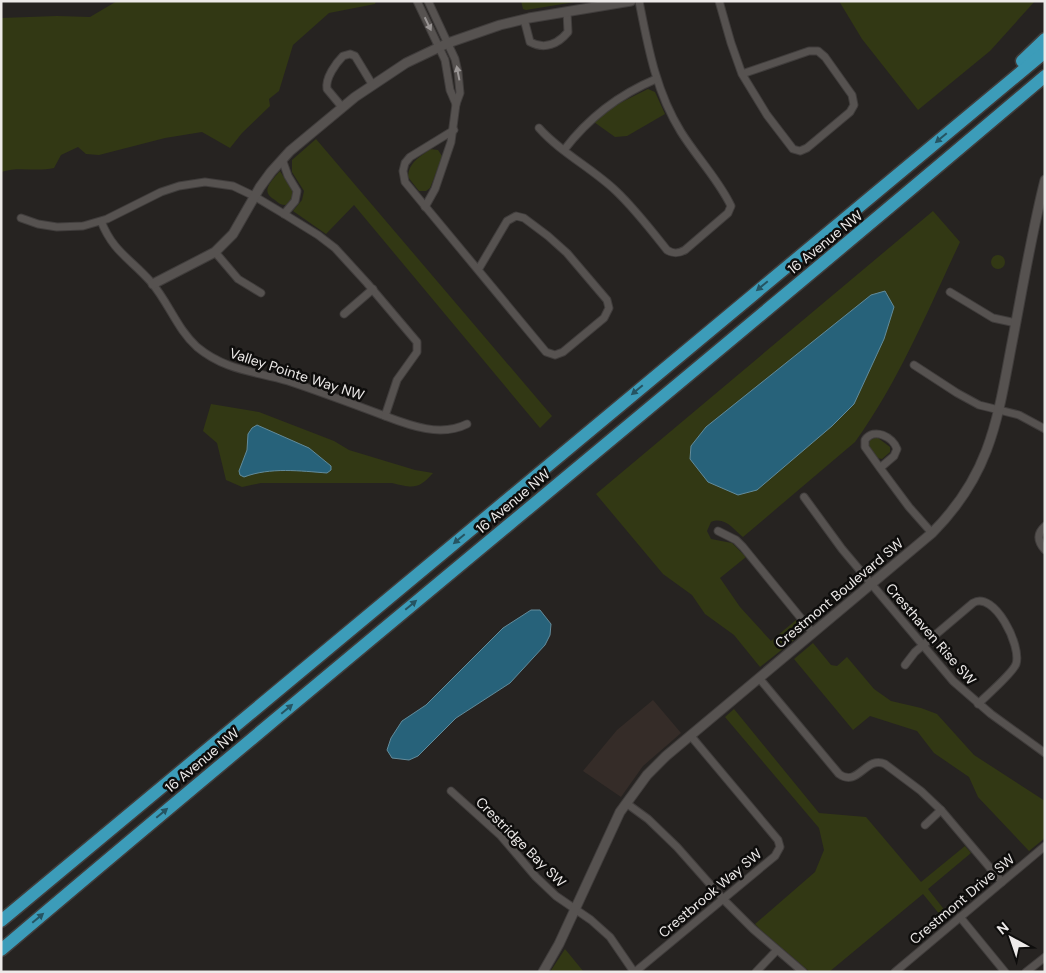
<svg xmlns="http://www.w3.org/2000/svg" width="1046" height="973" viewBox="0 0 1046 973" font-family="'DM Sans',sans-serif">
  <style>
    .built { fill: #352c28 }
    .green { fill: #323814 }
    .water { fill: #27627a; stroke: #628b9b }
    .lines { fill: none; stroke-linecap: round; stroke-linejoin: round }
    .minor-casing { stroke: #403d3c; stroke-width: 9 }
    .tertiary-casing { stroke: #403d3c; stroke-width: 11 }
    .motorway-casing { stroke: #403d3c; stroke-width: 15 }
    .minor { stroke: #565250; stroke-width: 7 }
    .tertiary { stroke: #565250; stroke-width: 9 }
    .motorway { stroke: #3c9cb9; stroke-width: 12 }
    .oneway { fill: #9a9695 }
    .oneway2 { fill: #255462 }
    .labels { text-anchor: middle; stroke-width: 5; stroke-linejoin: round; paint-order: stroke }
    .street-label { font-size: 14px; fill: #edeae9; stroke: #0e0d0c }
  </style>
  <rect width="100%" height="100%" fill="#262321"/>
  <polygon class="built" points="653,700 681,733 643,766 621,797 583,771 617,730"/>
  <g class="green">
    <path d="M117,1H376L375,4L329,13L293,45L279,91L269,99L270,106L242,133L230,148L202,132L165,138L99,155L86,154L78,147L61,155L54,168C36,172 19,166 1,172V18L57,16L90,17Z"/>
    <polygon points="521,1 581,1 526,10 523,9"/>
    <polygon points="839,1 1035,1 990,51 918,110 862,39"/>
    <polygon points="648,89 655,92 665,114 627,136 615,137 594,122 614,106"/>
    <polygon points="316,139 552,416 540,428 354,205 326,234 293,211 302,200 304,191 292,172 292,160"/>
    <path d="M430,149L438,150L442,156L441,160L430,188L426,191H419L408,177C409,162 419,158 430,149Z"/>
    <path d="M280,171L293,192L292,198L286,205C281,205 278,203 275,200C259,191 272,181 280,171Z"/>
    <path d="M933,211L960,242C928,310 899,381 855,442L743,537C733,529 725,516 711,522L707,531L711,539L732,543L746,557L720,578L740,607L771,641L796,620C801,626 804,629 799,636L760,667L734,635L705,614L692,595L663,574L596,494Z"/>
    <circle cx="998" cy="262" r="7"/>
    <path d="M211,404L259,412L334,441L349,450L415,470L433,473C418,490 413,488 392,483H261L242,487L226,480L217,443L203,431Z"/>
    <polygon points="875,438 878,438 890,447 890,452 882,459 877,458 869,446 870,440"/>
    <polygon points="813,643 831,665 837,666 847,657 874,689 891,701 921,708 937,714 974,755 1045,801 1045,838 1029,851 978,797 969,777 934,753 917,731 870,716 853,730 794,659"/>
    <polygon points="734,709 819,813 866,817 921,882 965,846 971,853 928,889 950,917 945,921 923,894 829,972 810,972 762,931 755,924 815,872 824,850 819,828 725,717"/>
    <polygon points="565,949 583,971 584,972 550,972"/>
  </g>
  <g class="water">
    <polygon points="885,291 894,307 884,339 854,404 832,426 757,490 738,495 708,482 690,459 691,446 706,427 871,295"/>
    <path d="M257,425L309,448L331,466V470L327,473C301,471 270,467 244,477L240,475L239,471L247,450L248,434L252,428Z"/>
    <polygon points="531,610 540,610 551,624 550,635 545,645 510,683 456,718 418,756 409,760 392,758 387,750 391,738 402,721 426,705 503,628"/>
  </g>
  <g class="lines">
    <defs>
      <g id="minor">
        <polyline points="417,1 445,60 450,90 456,104"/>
        <polyline points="719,1 731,43 742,74 767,115 793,149 800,151 807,148 850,112 854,105 852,95 825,57 818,51 809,51 742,74"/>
        <path d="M524,19L530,42C545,50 558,44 568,32L567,12"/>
        <path d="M342,107L327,89C325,78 336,63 343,56L350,54L355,56L372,84"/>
        <path d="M539,128C561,153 592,168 616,191C635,209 651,230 667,250C673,254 678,254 685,250L728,213L731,206L729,202C716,177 696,156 681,132C656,92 648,47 639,1"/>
        <polyline points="454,130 410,157 405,163 403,171 405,182 546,352 555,355 563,352 604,318 609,308 607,300 567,253 548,236 524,218 516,216 507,221 478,270"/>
        <path d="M564,150C589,117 618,95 656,79"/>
        <polyline points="282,159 288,176 297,191 295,201 284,214"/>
        <polyline points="425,207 435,189 451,142 456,104 460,93 458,72 455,59 428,1"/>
        <path d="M21,218L38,224L57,227L83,226L107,219L161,192L179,186L205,182L233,186L254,196L284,214L318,235L335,248L367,283L417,342V352L397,380L385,416C353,404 321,392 288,381C255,371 226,371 197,347C177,329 169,303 151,282C131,259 113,252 101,221"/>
        <polyline points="215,252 238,279 261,293"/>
        <polyline points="950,292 993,318 1016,323"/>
        <polyline points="344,314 373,289"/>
        <polyline points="914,365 957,393 979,405 1019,415 1045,429"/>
        <path d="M385,416C411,426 441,437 467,424"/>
        <path d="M880,468L894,456L897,449C893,437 874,427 865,440V447L880,468L909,507L932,533"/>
        <polyline points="804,497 842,549 953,681 991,714 1045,753"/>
        <path d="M1045,526C1036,534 1038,542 1045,550"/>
        <polyline points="718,531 736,540 743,547 813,633"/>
        <path d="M905,665L915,652L973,603C994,590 1022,646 1016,664C1013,673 986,696 978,704"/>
        <path d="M759,678L839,774C858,788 866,755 885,764L921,791L941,810L1002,882"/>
        <polyline points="451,791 501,836 536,877 556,896 591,920 610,937 634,972"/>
        <polyline points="626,803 648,819 677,847 724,900 753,929 803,972"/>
        <polyline points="925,825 941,810"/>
        <polyline points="960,917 1005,972"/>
        <polyline points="635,972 775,856 780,847 778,840 690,735"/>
        <polyline points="756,972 777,950"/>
        <polyline points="895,972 1045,846"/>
        <polyline points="1026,972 1045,957"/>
      </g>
      <g id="tertiary">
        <polyline points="153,284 215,252 233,234 260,187 271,172 290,151 355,97 406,63 448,43 500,25 529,18 631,1"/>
        <path d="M543,972L559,944L620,812L647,775L666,756L932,533C989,476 997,423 1011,348C1022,292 1031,235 1045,180"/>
      </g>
      <g id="motorway">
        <polyline points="1022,61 1045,39"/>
        <polyline points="1,921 1045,52"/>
        <path d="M1,950C347,656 699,370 1045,76"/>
      </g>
    </defs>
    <use href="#minor" class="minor-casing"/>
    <use href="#tertiary" class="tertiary-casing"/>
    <use href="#motorway" class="motorway-casing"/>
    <use href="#minor" class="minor"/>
    <use href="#tertiary" class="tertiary"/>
    <use href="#motorway" class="motorway"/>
  </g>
  <defs><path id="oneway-solid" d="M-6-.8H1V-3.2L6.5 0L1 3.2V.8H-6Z" transform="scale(1.25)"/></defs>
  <g class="oneway">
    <use href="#oneway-solid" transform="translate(428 24) rotate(64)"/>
    <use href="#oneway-solid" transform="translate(458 73) rotate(-101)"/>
  </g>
  <g class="oneway2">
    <use href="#oneway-solid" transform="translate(941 138) rotate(140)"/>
    <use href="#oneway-solid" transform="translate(762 286) rotate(140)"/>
    <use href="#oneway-solid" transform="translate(637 390) rotate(140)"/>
    <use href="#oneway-solid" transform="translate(459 539) rotate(140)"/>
    <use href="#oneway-solid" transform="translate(411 605) rotate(-40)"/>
    <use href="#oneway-solid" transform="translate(287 709) rotate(-40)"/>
    <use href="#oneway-solid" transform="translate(162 813) rotate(-40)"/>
    <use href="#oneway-solid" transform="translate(38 918) rotate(-40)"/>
  </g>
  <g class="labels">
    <g class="street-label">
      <text transform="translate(825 242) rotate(-39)" y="5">16 Avenue NW</text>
      <text transform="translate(297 374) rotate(18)" y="5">Valley Pointe Way NW</text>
      <text transform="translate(513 501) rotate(-40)" y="5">16 Avenue NW</text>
      <text transform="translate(839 593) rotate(-40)" y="5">Crestmont Boulevard SW</text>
      <text transform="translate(931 634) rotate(49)" y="5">Cresthaven Rise SW</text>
      <text transform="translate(202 760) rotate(-40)" y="5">16 Avenue NW</text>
      <text transform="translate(521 842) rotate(45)" y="5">Crestridge Bay SW</text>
      <text transform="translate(710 893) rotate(-40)" y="5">Crestbrook Way SW</text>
      <text transform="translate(962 899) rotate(-40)" y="5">Crestmont Drive SW</text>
    </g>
  </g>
  <rect width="1046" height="973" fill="none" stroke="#edeae9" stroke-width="5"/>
  <g transform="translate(1011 938) rotate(320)" stroke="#0e0d0c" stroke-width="4" paint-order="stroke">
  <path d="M0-4L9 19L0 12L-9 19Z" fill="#edeae9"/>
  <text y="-8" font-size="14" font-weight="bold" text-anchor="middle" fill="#edeae9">N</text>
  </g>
</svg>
